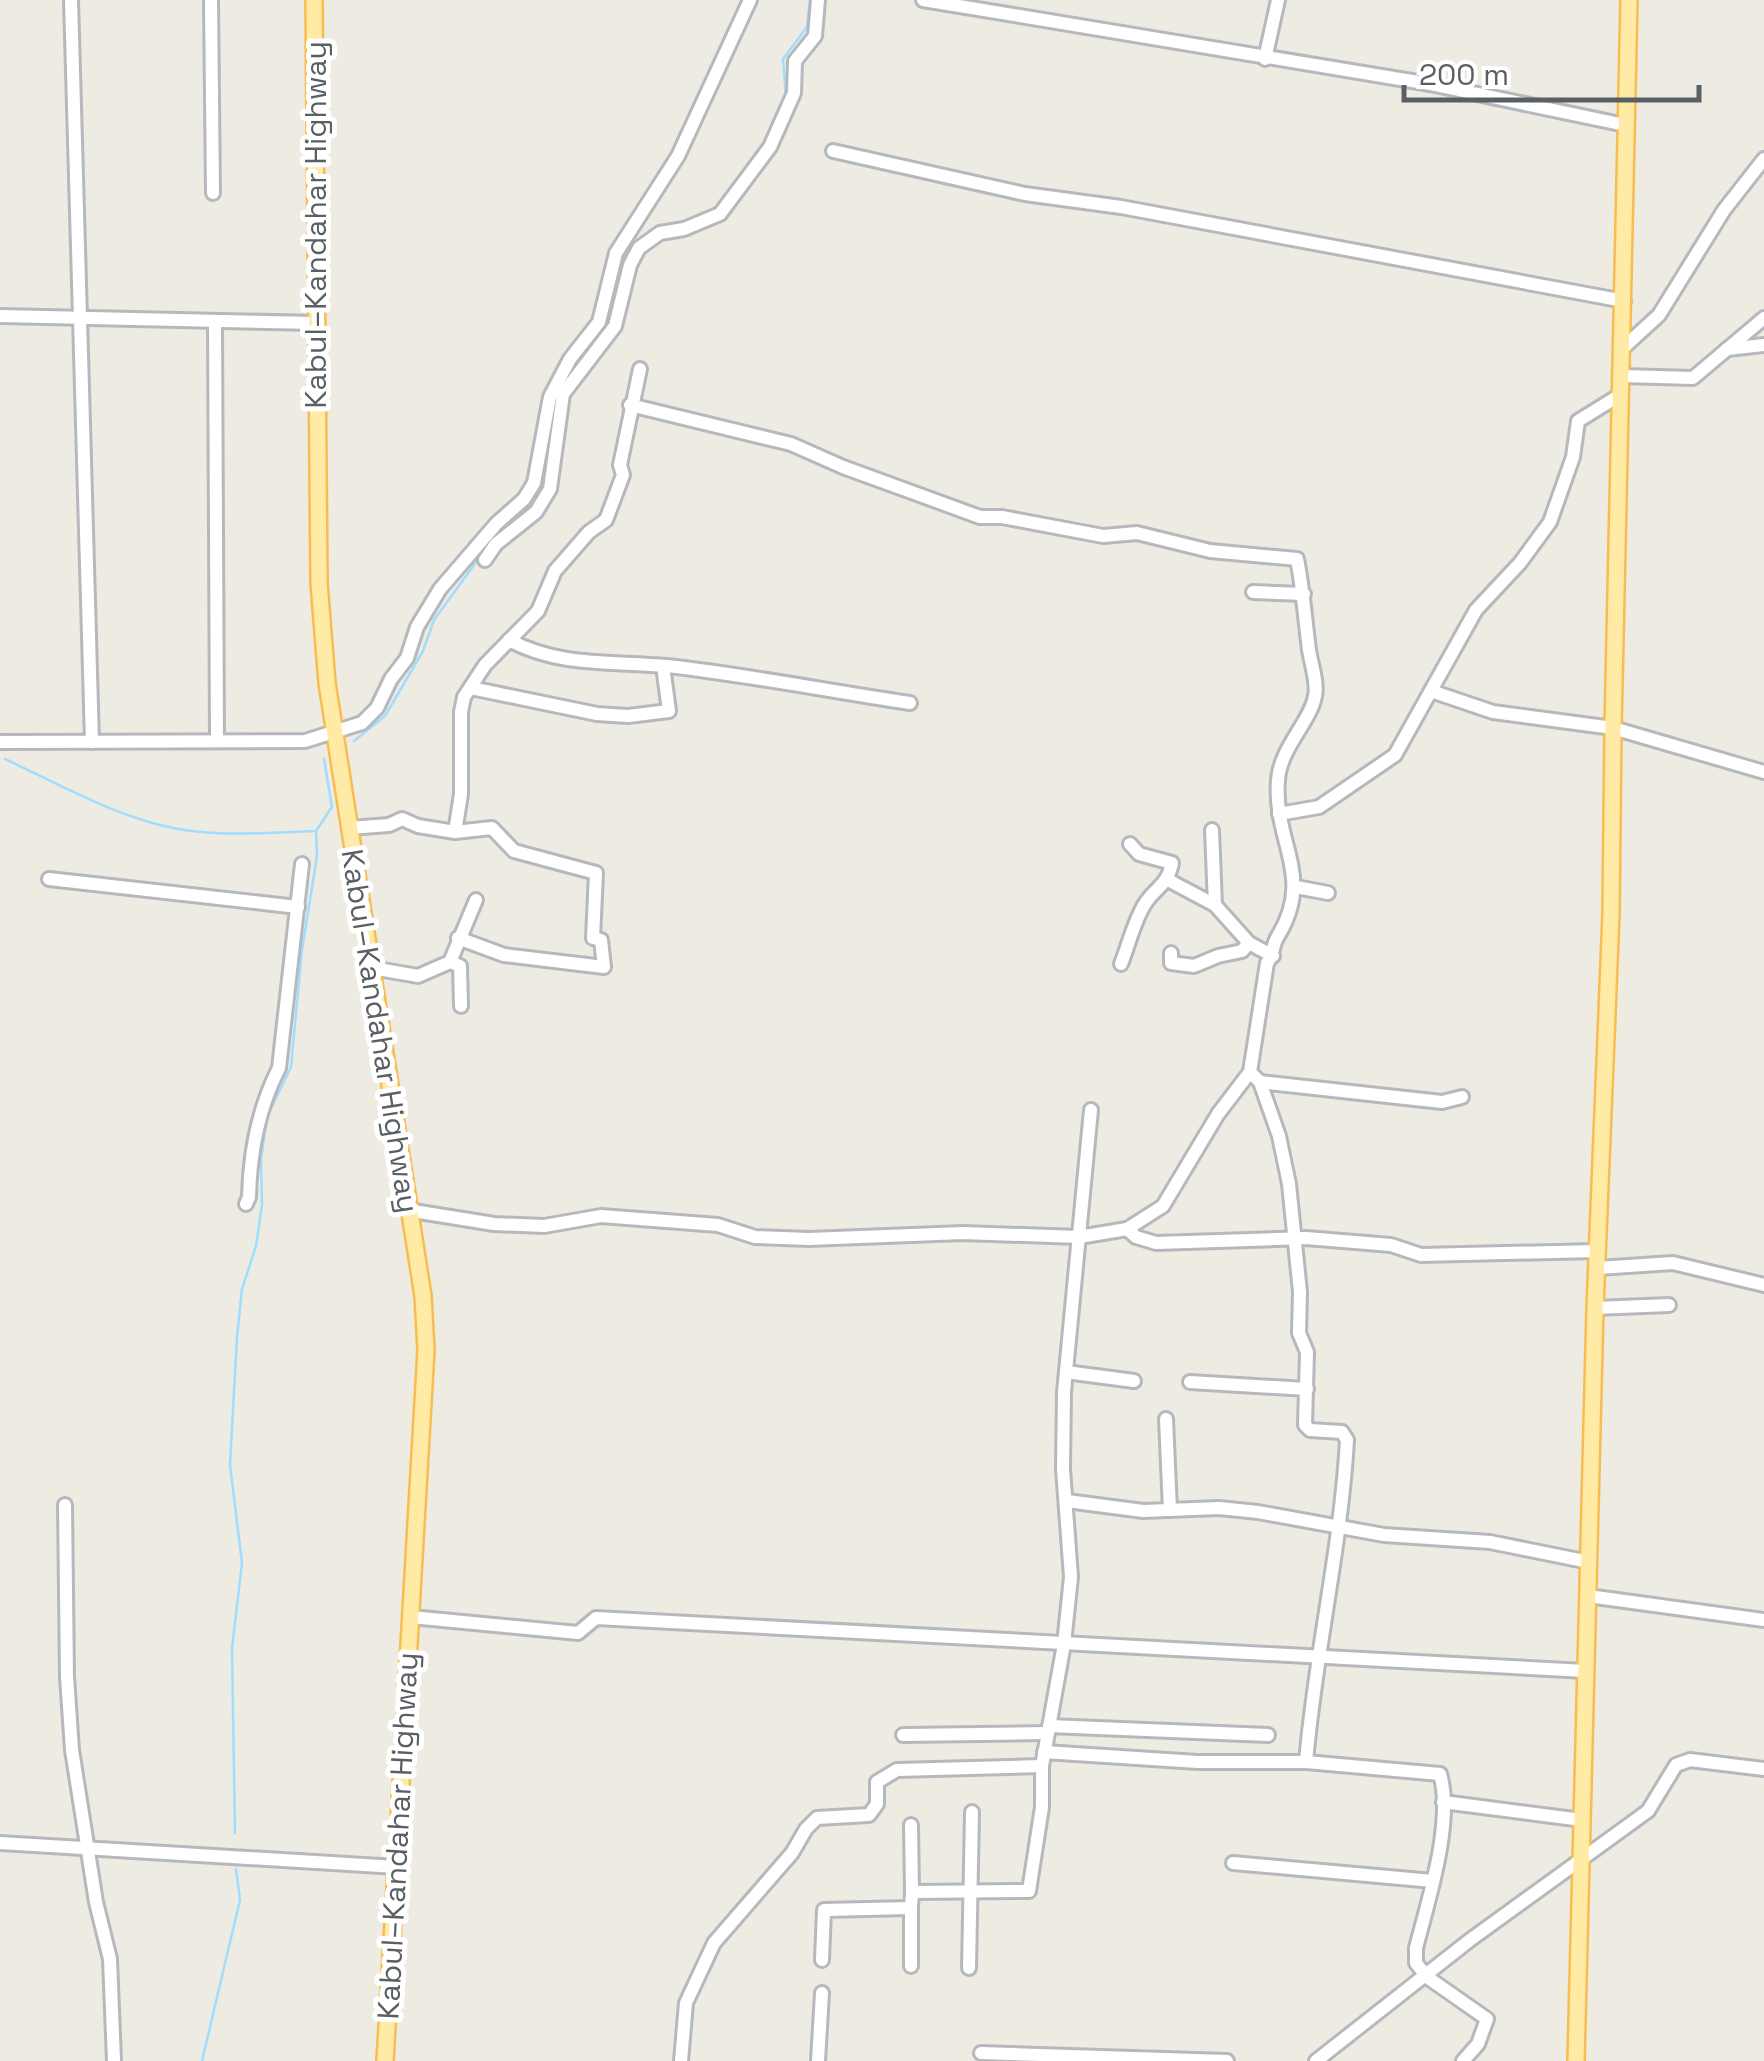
<svg xmlns="http://www.w3.org/2000/svg" width="1764" height="2061" viewBox="0 0 1764 2061" font-family="'Space Grotesk',sans-serif">
  <style>
    .lines { fill: none; stroke-linecap: round; stroke-linejoin: round }
    .stream { stroke: #a1ddff; stroke-width: 2.5 }
    .minor-casing { stroke: #b5b9bd; stroke-width: 18 }
    .major-casing { stroke: #f8bd51; stroke-width: 20 }
    .minor { stroke: #fff; stroke-width: 12 }
    .major { stroke: #ffeaa6; stroke-width: 15 }
    .labels { text-anchor: middle; stroke-width: 10; stroke-linejoin: round; paint-order: stroke }
    .street-label { font-size: 30px; fill: #5a5f64; stroke: #fff }
  </style>
  <rect width="100%" height="100%" fill="#eeebe2"/>
  <g class="lines">
    <g class="stream">
      <polyline points="786,97 783,59 807,27 810,0"/>
      <polyline points="668,226 689,220"/>
      <polyline points="625,263 632,248"/>
      <polyline points="607,326 614,305"/>
      <polyline points="571,373 581,360"/>
      <polyline points="515,521 537,499"/>
      <polyline points="354,741 385,716 423,651 434,620 490,543"/>
      <path d="M5,759C56,783 106,811 160,825C210,838 263,833 314,831"/>
      <polyline points="235,1833 232,1648 242,1563 230,1465 237,1337 242,1289 256,1246 262,1205 261,1159 267,1117 291,1067 302,950 317,856 316,831 332,807 324,759"/>
      <polyline points="202,2061 240,1900 236,1869"/>
    </g>
    <defs>
      <g id="minor">
        <polyline points="71,0 92,742"/>
        <polyline points="211,0 213,193"/>
        <polyline points="923,0 1430,84 1625,125"/>
        <polyline points="1265,59 1278,0"/>
        <polyline points="833,151 1025,194 1121,207 1624,301"/>
        <polyline points="0,316 316,323"/>
        <polyline points="215,321 217,740"/>
        <polyline points="1623,348 1659,315 1724,210 1764,159"/>
        <polyline points="1727,349 1764,345"/>
        <polyline points="1622,376 1693,378 1764,318"/>
        <polyline points="485,560 496,544 536,512 550,489 563,394 615,326 630,265 639,248 660,233 684,229 720,214 770,147 794,93 795,61 815,36 818,0"/>
        <polyline points="1253,592 1304,594"/>
        <path d="M509,640C559,667 612,661 667,666C748,675 829,691 910,703"/>
        <polyline points="471,688 597,714 628,716 669,711 663,666"/>
        <polyline points="1431,691 1493,712 1613,728 1764,772"/>
        <polyline points="0,742 305,741 362,723 377,708 391,679 407,658 417,627 440,589 496,524 524,499 534,483 550,397 570,359 599,322 616,253 678,156 750,0"/>
        <polyline points="1279,814 1319,807 1395,755 1476,610 1520,563 1550,522 1573,457 1578,421 1620,395"/>
        <polyline points="349,828 389,825 402,819 418,826 455,832 492,828 514,851 596,873 593,938 601,940 604,967 504,955 458,938"/>
        <polyline points="1212,830 1215,905"/>
        <polyline points="455,832 461,794 461,712 464,697 485,665 538,611 555,571 589,532 606,520 623,475 620,465 640,369"/>
        <polyline points="49,879 298,907"/>
        <polyline points="1168,880 1215,905 1249,943 1273,956"/>
        <polyline points="1296,887 1328,893"/>
        <polyline points="1171,953 1171,963 1194,966 1218,956 1242,951 1249,943"/>
        <polyline points="450,962 460,966 461,1006"/>
        <path d="M1121,964C1129,944 1134,920 1146,902C1158,885 1167,886 1172,863L1139,854L1130,844"/>
        <polyline points="372,968 418,976 450,962 476,900"/>
        <path d="M1250,1072L1260,1082L1279,1136L1289,1184L1300,1292L1299,1333L1307,1352L1305,1425L1310,1430L1342,1432L1347,1440C1341,1548 1315,1654 1306,1762"/>
        <polyline points="1260,1082 1442,1102 1462,1097"/>
        <path d="M246,1204L249,1197C250,1151 258,1109 279,1068L302,864"/>
        <path d="M407,1210L494,1224L544,1226L601,1216L718,1225L755,1237L809,1239L963,1233L1079,1237L1127,1229L1163,1206L1218,1114L1250,1072L1267,963C1274,954 1272,945 1278,936C1315,875 1273,843 1278,780C1280,748 1311,721 1315,696C1318,683 1311,663 1309,650C1305,619 1303,589 1297,559L1210,551L1137,533L1103,536L1002,517H980L843,467L791,444L630,405"/>
        <polyline points="1127,1229 1136,1237 1156,1243 1306,1238 1391,1245 1421,1255 1597,1251"/>
        <polyline points="1598,1268 1673,1263 1764,1285"/>
        <polyline points="1595,1308 1669,1305"/>
        <polyline points="1066,1372 1134,1381"/>
        <polyline points="1190,1382 1307,1389"/>
        <polyline points="1166,1419 1170,1510"/>
        <polyline points="1067,1501 1143,1511 1219,1508 1258,1512 1384,1535 1490,1542 1589,1562"/>
        <polyline points="65,1505 67,1677 72,1750 96,1902 110,1959 114,2061"/>
        <polyline points="1588,1596 1764,1620"/>
        <polyline points="411,1617 578,1633 596,1618 1586,1671"/>
        <polyline points="1049,1726 1268,1735"/>
        <polyline points="903,1735 1048,1733"/>
        <path d="M1044,1752L1198,1762H1306L1440,1774C1454,1821 1428,1901 1416,1948V1963L1427,1977L1487,2019L1478,2044L1463,2061"/>
        <polyline points="1443,1802 1582,1820"/>
        <polyline points="911,1825 912,1892"/>
        <polyline points="0,1843 397,1867"/>
        <polyline points="1233,1863 1433,1881"/>
        <polyline points="822,1960 824,1910 911,1908 912,1892 1029,1891 1042,1807 1042,1766 1064,1644 1071,1577 1063,1469 1064,1392 1091,1110"/>
        <polyline points="911,1966 911,1908"/>
        <polyline points="969,1968 972,1812"/>
        <polyline points="981,2053 1227,2061"/>
        <polyline points="681,2061 686,2003 714,1943 792,1853 806,1829 817,1818 869,1815 877,1804 877,1782 897,1770 1042,1766"/>
        <polyline points="818,2061 822,1993"/>
        <polyline points="1316,2061 1470,1940 1648,1811 1676,1765 1690,1760 1764,1769"/>
      </g>
      <g id="major">
        <polyline points="314,0 319,583 327,683 423,1296 426,1350 385,2061"/>
        <polyline points="1576,2061 1595,1308 1611,914 1613,728 1629,0"/>
      </g>
    </defs>
    <use href="#minor" class="minor-casing"/>
    <use href="#major" class="major-casing"/>
    <use href="#minor" class="minor"/>
    <use href="#major" class="major"/>
  </g>
  <g class="labels">
    <g class="street-label">
      <text transform="translate(316 225) rotate(-90)" y="10">Kabul–Kandahar Highway</text>
      <text transform="translate(380 1031) rotate(81)" y="10">Kabul–Kandahar Highway</text>
      <text transform="translate(398 1836) rotate(-87)" y="10">Kabul–Kandahar Highway</text>
    </g>
  </g>
  <path d="M1404 85v15h295v-15" fill="none" stroke="#5a5f64" stroke-width="5"/>
  <text x="1419" y="85" font-size="30" fill="#5a5f64" stroke="#ffffff" stroke-width="8" paint-order="stroke">200 m</text>
</svg>
